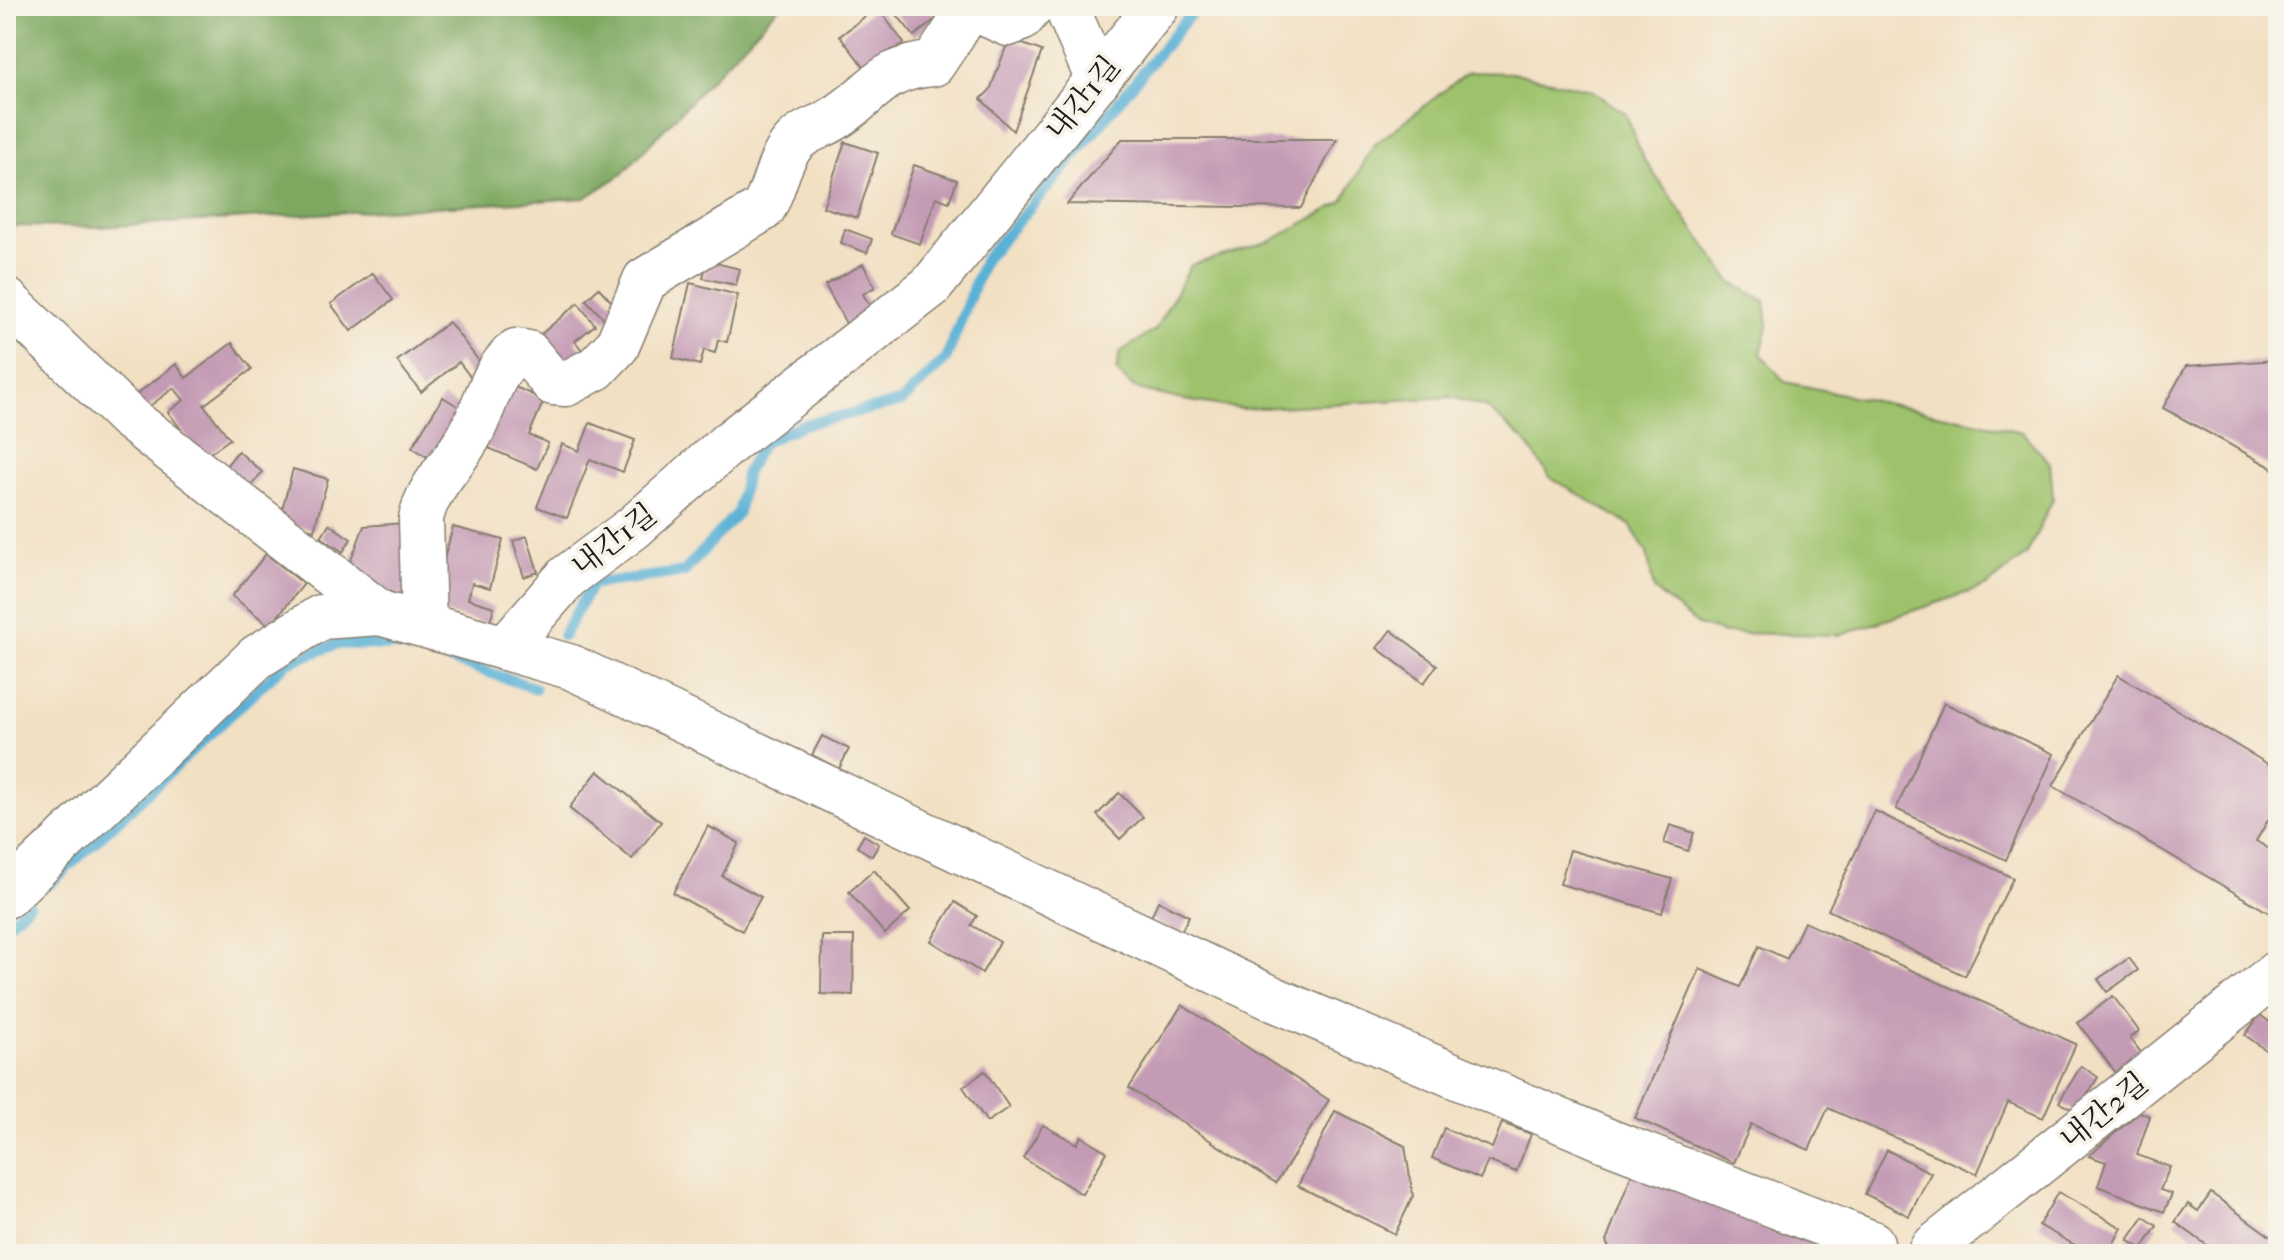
<svg xmlns="http://www.w3.org/2000/svg" width="2284" height="1260" viewBox="0 0 2284 1260" font-family="'IM FELL French Canon','Noto Serif KR',serif">
  <style>
    .green { fill: #9ec26c; stroke: #5d6f44; stroke-width: 2 }
    .forest { fill: #7ea860; stroke: #4d623e; stroke-width: 2 }
    .lines { fill: none; stroke-linecap: round; stroke-linejoin: round }
    .stream { stroke: #5ab1d6; stroke-width: 11 }
    .building { fill: #c49bb5 }
    .minor-casing { stroke: #877e70; stroke-width: 47 }
    .minor { stroke: #fff; stroke-width: 44 }
    .labels { text-anchor: middle; stroke-width: 8; stroke-linejoin: round; paint-order: stroke }
    .street-label { font-size: 30px; fill: #1c1c1c; stroke: #f7f3e8 }
  </style>
  <rect width="100%" height="100%" fill="#f7f3e8"/>
  <filter id="ink" filterUnits="userSpaceOnUse"><feTurbulence type="fractalNoise" baseFrequency=".0125" numOctaves="2"/><feDisplacementMap in="SourceGraphic" scale="16" xChannelSelector="R" yChannelSelector="G"/><feConvolveMatrix kernelMatrix="1 2 1 2 8 2 1 2 1" color-interpolation-filters="sRGB"/></filter>
  <filter id="wash" filterUnits="userSpaceOnUse"><feTurbulence type="fractalNoise" baseFrequency=".006" numOctaves="4" result="noise"/><feDisplacementMap in="SourceGraphic" scale="32" xChannelSelector="R" yChannelSelector="G"/><feGaussianBlur stdDeviation="1.8" result="paint"/><feColorMatrix in="noise" values="0 0 0 0 0 0 0 0 0 0 0 0 0 0 0 0 0 1.4 0 .05"/><feComposite in="paint" operator="in"/></filter>
  <g filter="url(#wash)">
    <rect width="100%" height="100%" fill="#f2e0c3"/>
    <polygon class="green" points="1468,72 1515,73 1591,90 1626,114 1643,158 1732,283 1765,301 1768,326 1761,354 1785,382 2022,432 2050,463 2053,499 2027,554 1987,586 1841,635 1725,633 1698,625 1654,590 1647,553 1630,525 1550,477 1525,441 1487,408 1451,397 1242,409 1178,399 1134,388 1116,371 1120,352 1155,330 1191,265 1271,241 1343,201 1373,146"/>
    <polygon class="forest" points="6,6 780,6 621,175 585,198 99,227 6,226"/>
    <g class="lines">
      <g class="stream">
        <polyline points="563,636 592,584 684,572 738,512 746,473 762,443 801,425 901,402 946,359 984,260 1061,172 1189,16 1200,6"/>
        <polyline points="50,884 286,663 337,644 409,646 535,688"/>
        <polyline points="6,926 29,904"/>
      </g>
    </g>
    <g id="blocks">
      <g class="building">
        <polygon points="890,6 927,6 937,18 914,36"/>
        <polygon points="877,7 904,43 867,71 840,36"/>
        <polygon points="1009,39 1042,51 1013,131 981,99 990,90"/>
        <polygon points="1122,139 1337,139 1301,208 1067,204"/>
        <polygon points="845,142 878,153 857,218 823,207"/>
        <polygon points="914,165 957,180 949,202 936,197 920,244 891,234"/>
        <polygon points="845,229 872,239 867,253 841,243"/>
        <polygon points="707,261 740,269 736,285 703,278"/>
        <polygon points="863,264 875,287 863,294 874,313 848,327 825,285"/>
        <polygon points="373,273 393,300 351,331 331,304"/>
        <polygon points="690,283 738,295 727,342 718,340 715,353 704,350 700,365 673,358"/>
        <polygon points="599,288 619,310 606,321 586,300"/>
        <polygon points="578,303 595,325 575,341 585,354 560,375 533,341"/>
        <polygon points="449,322 485,369 472,379 459,362 421,392 397,361"/>
        <polygon points="232,343 252,369 204,405 230,439 203,458 168,412 184,400 174,388 143,411 132,398 176,364 186,378"/>
        <polygon points="2278,360 2278,471 2163,408 2186,366"/>
        <polygon points="511,385 544,400 529,435 548,443 537,469 484,446"/>
        <polygon points="443,397 470,414 438,464 412,447"/>
        <polygon points="590,423 635,440 623,472 590,459 567,518 537,507 562,444 579,451"/>
        <polygon points="238,451 262,472 250,487 225,467"/>
        <polygon points="293,469 328,479 314,530 279,521"/>
        <polygon points="405,523 412,599 375,587 350,563 364,526"/>
        <polygon points="329,524 351,539 343,552 321,537"/>
        <polygon points="453,527 503,540 490,588 472,583 468,599 494,607 489,625 430,609"/>
        <polygon points="527,536 538,572 524,577 513,541"/>
        <polygon points="266,554 304,584 270,626 232,596"/>
        <polygon points="1391,630 1437,665 1424,683 1377,648"/>
        <polygon points="2118,675 2278,770 2278,803 2256,841 2278,854 2278,918 2053,786"/>
        <polygon points="1944,703 2054,754 2006,860 1896,809"/>
        <polygon points="822,736 849,749 839,769 812,755"/>
        <polygon points="598,771 661,822 632,859 569,808"/>
        <polygon points="1119,793 1143,817 1120,839 1097,815"/>
        <polygon points="1875,811 2013,878 1965,976 1828,910"/>
        <polygon points="1670,825 1694,833 1688,851 1664,843"/>
        <polygon points="708,826 739,843 722,876 761,897 742,931 673,893"/>
        <polygon points="864,835 879,844 872,856 857,847"/>
        <polygon points="1570,850 1672,879 1662,913 1560,884"/>
        <polygon points="874,870 910,911 885,934 849,892"/>
        <polygon points="1158,901 1189,916 1180,934 1150,919"/>
        <polygon points="955,902 977,916 971,925 1000,942 982,973 931,941"/>
        <polygon points="1804,922 2076,1044 2043,1118 2008,1102 1977,1174 1828,1108 1809,1150 1751,1124 1734,1163 1635,1118 1700,969 1740,987 1759,946 1787,959"/>
        <polygon points="822,936 854,936 853,995 821,994"/>
        <polygon points="2129,958 2138,970 2107,992 2098,979"/>
        <polygon points="2113,996 2139,1031 2130,1038 2149,1063 2123,1082 2078,1023"/>
        <polygon points="1182,1005 1329,1100 1276,1183 1129,1088"/>
        <polygon points="2278,1013 2278,1059 2245,1035 2260,1015 2271,1023"/>
        <polygon points="2081,1066 2098,1077 2077,1112 2059,1102"/>
        <polygon points="985,1071 1009,1107 987,1122 963,1087"/>
        <polygon points="1335,1111 1405,1146 1413,1196 1395,1234 1298,1186"/>
        <polygon points="2139,1112 2150,1116 2137,1155 2170,1167 2160,1190 2172,1194 2164,1212 2098,1186 2106,1162 2089,1156"/>
        <polygon points="1502,1123 1531,1134 1516,1172 1488,1161 1480,1179 1432,1158 1444,1128 1492,1148"/>
        <polygon points="1043,1125 1077,1144 1081,1136 1107,1152 1082,1194 1023,1158"/>
        <polygon points="1887,1150 1931,1173 1909,1216 1865,1194"/>
        <polygon points="1635,1165 1851,1254 1612,1254 1606,1242"/>
        <polygon points="2058,1192 2122,1228 2108,1254 2091,1254 2039,1225"/>
        <polygon points="2211,1193 2278,1242 2278,1254 2219,1254 2175,1222 2188,1204 2198,1211"/>
        <polygon points="2144,1217 2157,1226 2142,1249 2128,1240"/>
      </g>
    </g>
  </g>
  <g filter="url(#ink)">
    <use href="#blocks" fill-opacity="0" stroke="#877e70" stroke-width="2"/>
    <g class="lines">
      <defs>
        <g id="minor">
          <polyline points="1066,6 1098,80"/>
          <polyline points="6,300 129,418 380,613"/>
          <path d="M424,625L421,519C427,486 456,462 471,433C487,403 490,374 516,351L528,353L553,383L566,384L596,368L617,346L645,280L763,209C775,189 777,164 791,146C802,131 817,129 832,120C873,96 878,68 933,64L967,13L977,10L1008,24L1021,19L1032,6"/>
          <polyline points="505,648 571,667 1276,1000 1608,1141 1872,1243"/>
          <polyline points="6,896 257,657 321,617 380,613 505,648 567,577 633,528 729,443 931,286 1157,6"/>
          <polyline points="1931,1249 2278,972"/>
        </g>
      </defs>
      <use href="#minor" class="minor-casing"/>
      <use href="#minor" class="minor"/>
    </g>
  </g>
  <g class="labels">
    <g class="street-label">
      <text transform="translate(1083 98) rotate(-51)" y="10">내간1길</text>
      <text transform="translate(614 540) rotate(-38)" y="10">내간1길</text>
      <text transform="translate(2104 1111) rotate(-39)" y="10">내간2길</text>
    </g>
  </g>
  <rect width="2284" height="1260" fill="none" stroke="#f7f3e8" stroke-width="32"/>
</svg>
